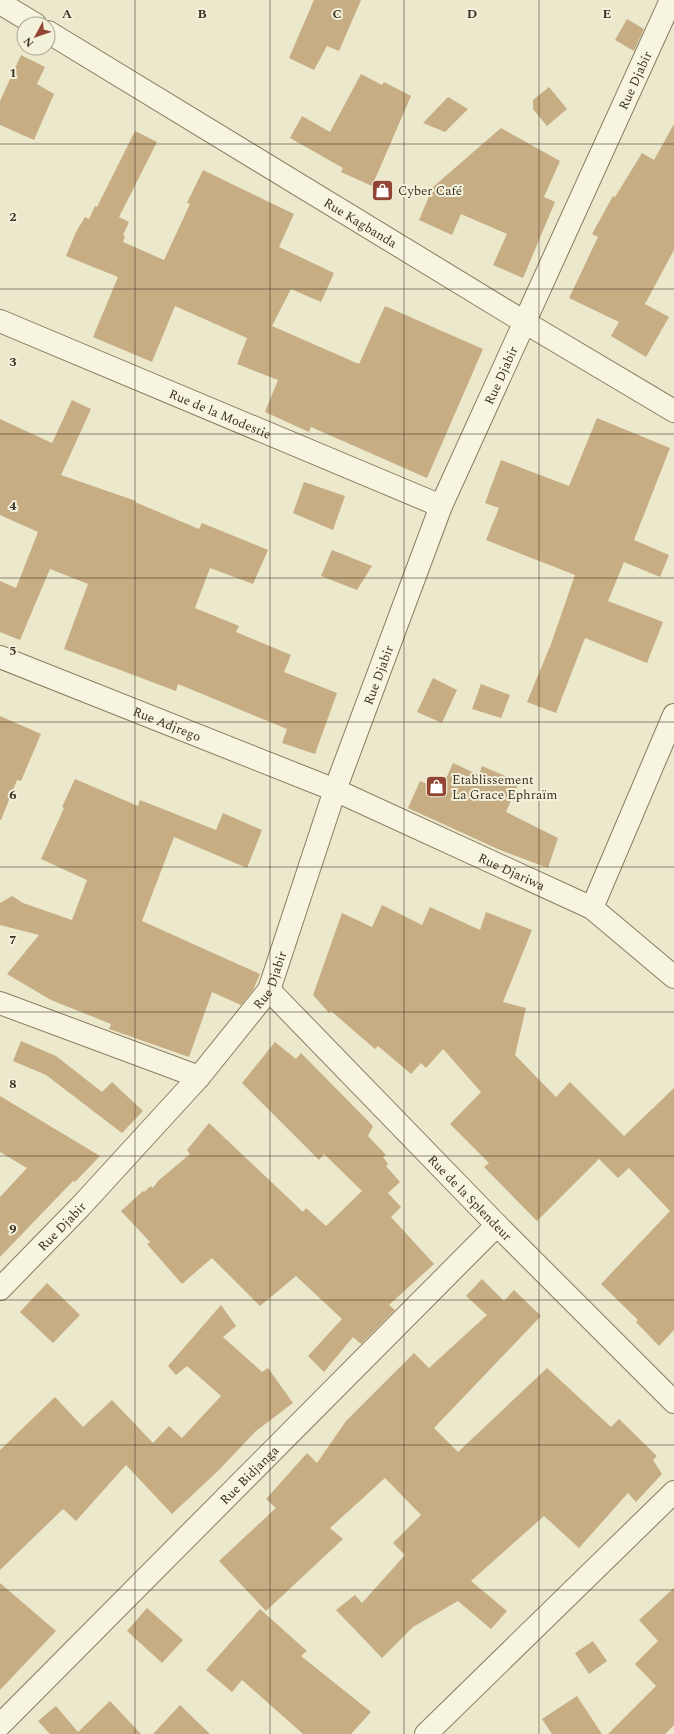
<svg xmlns="http://www.w3.org/2000/svg" width="674" height="1734" viewBox="0 0 674 1734" font-family="Spectral,serif">
  <style>
    .building { fill: #c7ad84 }
    .lines { fill: none; stroke-linecap: round; stroke-linejoin: round }
    .minor-casing { stroke: #887d60; stroke-width: 24 }
    .minor { stroke: #f7f4df; stroke-width: 22 }
    .grid { fill: none; stroke: #3a3223; stroke-width: 1; stroke-opacity: 0.55 }
    .labels { text-anchor: middle; stroke-width: 4; stroke-linejoin: round; paint-order: stroke }
    .street-label { font-size: 13px; fill: #3a3223; stroke: #f4f1db }
    .poi-label { font-size: 13px; fill: #3a3223; stroke: #f4f1db; text-anchor: start }
    .grid-label { font-size: 13px; text-anchor: middle; font-weight: bold; fill: #3a3223; stroke: #f4f1db; stroke-width: 4; stroke-linejoin: round; paint-order: stroke }
  </style>
  <rect width="100%" height="100%" fill="#ece8cc"/>
  <g class="building">
    <polygon points="314,0 361,0 339,51 327,46 314,70 289,58"/>
    <polygon points="627,19 644,29 634,51 615,40"/>
    <polygon points="21,55 45,67 37,84 54,94 34,140 0,125 0,101"/>
    <polygon points="361,74 382,85 384,82 411,96 372,186 341,172 343,168 290,138 302,116 330,132"/>
    <polygon points="549,87 567,109 547,126 533,109 533,100"/>
    <polygon points="448,97 468,109 445,132 423,123"/>
    <polygon points="674,124 674,250 645,304 669,317 646,357 611,336 619,322 569,298 598,237 592,234 613,196 615,197 642,153 654,160"/>
    <polygon points="501,128 560,161 544,197 555,202 523,278 493,265 507,234 461,214 452,235 419,220 433,187"/>
    <polygon points="135,131 157,142 119,217 129,222 123,235 125,236 123,242 164,260 190,204 187,203 203,170 294,214 279,247 334,273 321,302 291,289 272,326 359,364 385,306 483,349 427,478 311,427 309,432 265,412 278,380 237,364 247,338 175,306 152,362 93,337 118,277 66,256 76,232 85,217 89,219 95,206 97,207"/>
    <polygon points="72,400 91,409 61,475 136,501 135,502 199,529 202,523 268,550 253,584 210,568 195,608 239,626 236,632 291,655 284,672 337,693 315,754 282,743 287,729 178,684 176,691 64,649 88,584 50,569 20,640 0,632 0,581 16,588 38,532 0,515 0,419 52,443"/>
    <polygon points="597,418 670,448 634,540 669,555 660,577 624,562 608,601 663,622 647,663 585,638 556,713 527,702 551,644 575,575 486,540 499,508 485,503 501,460 569,486"/>
    <polygon points="304,482 345,496 333,530 293,513"/>
    <polygon points="332,550 372,566 357,590 321,576"/>
    <polygon points="433,678 457,690 442,723 417,712"/>
    <polygon points="481,684 510,695 501,718 472,709"/>
    <polygon points="0,716 41,734 21,781 17,780 1,820 0,820"/>
    <polygon points="453,763 479,775 482,766 519,782 506,812 558,838 548,868 500,850 408,808 420,781 441,790"/>
    <polygon points="75,779 138,806 140,800 216,830 223,813 262,830 247,868 174,837 142,921 260,974 253,990 241,1005 212,992 189,1057 109,1029 111,1024 51,1000 7,974 39,935 0,925 0,903 12,896 23,903 72,920 87,880 41,859 64,808 62,807"/>
    <polygon points="382,905 422,925 430,907 480,930 486,912 532,930 503,1002 526,1008 515,1055 556,1097 570,1082 624,1136 674,1088 674,1330 659,1346 636,1322 638,1320 601,1284 670,1211 629,1168 618,1178 599,1159 537,1221 484,1167 489,1163 450,1124 481,1092 443,1049 426,1068 421,1063 411,1074 378,1046 375,1049 331,1011 329,1013 313,995 342,913 372,927"/>
    <polygon points="21,1041 56,1056 102,1092 112,1082 143,1111 122,1133 46,1075 13,1061"/>
    <polygon points="275,1042 296,1059 301,1053 373,1126 368,1136 386,1155 383,1157 388,1164 386,1166 400,1182 388,1193 401,1207 391,1217 434,1264 389,1305 395,1310 361,1344 353,1337 324,1372 308,1356 342,1319 296,1276 260,1306 212,1258 182,1284 147,1244 150,1242 121,1211 143,1191 144,1192 151,1186 153,1188 158,1181 190,1154 187,1150 209,1123 303,1212 306,1208 326,1226 362,1191 324,1154 319,1160 242,1083"/>
    <polygon points="0,1096 100,1156 75,1182 73,1181 0,1257 0,1197 27,1168 0,1152"/>
    <polygon points="482,1279 504,1301 514,1290 541,1316 434,1428 458,1452 547,1368 611,1427 619,1419 657,1456 653,1460 662,1474 636,1502 628,1493 579,1548 544,1516 471,1581 507,1611 491,1629 458,1601 413,1627 382,1658 336,1610 355,1595 362,1603 405,1555 393,1543 421,1515 385,1478 330,1528 343,1539 266,1611 219,1561 276,1508 266,1499 307,1453 317,1463 346,1421 414,1353 429,1368 487,1315 466,1296"/>
    <polygon points="47,1283 80,1315 53,1343 20,1312"/>
    <polygon points="221,1305 236,1326 223,1337 262,1372 268,1368 293,1403 256,1431 219,1470 172,1514 126,1465 76,1521 63,1509 0,1570 0,1450 55,1397 83,1427 112,1400 153,1443 169,1426 182,1438 221,1396 187,1366 176,1375 168,1366"/>
    <polygon points="0,1583 56,1631 0,1690"/>
    <polygon points="674,1588 674,1725 665,1734 608,1734 656,1686 635,1664 658,1641 639,1620"/>
    <polygon points="147,1608 183,1640 162,1663 127,1631"/>
    <polygon points="260,1609 307,1651 301,1656 371,1712 351,1734 303,1734 242,1680 232,1692 206,1670"/>
    <polygon points="593,1641 607,1661 589,1674 575,1653"/>
    <polygon points="577,1696 602,1734 552,1734 542,1719"/>
    <polygon points="110,1701 141,1734 50,1734 38,1721 56,1706 78,1732"/>
    <polygon points="180,1705 210,1734 153,1734"/>
  </g>
  <g class="lines">
    <defs>
      <g id="minor">
        <polyline points="0,3 35,24"/>
        <path id="s1" d="M48,32L526,323L674,411"/>
        <path id="s2" d="M0,321L441,506"/>
        <path id="s3" d="M0,657L335,790L592,908L674,977"/>
        <polyline points="592,908 674,715"/>
        <path id="s4" d="M269,990L497,1225L674,1402"/>
        <polyline points="0,1003 199,1077"/>
        <path id="s5" d="M0,1289L80,1207L199,1077L269,990L335,790L441,506L671,0"/>
        <path id="s6" d="M0,1725L497,1225"/>
        <polyline points="426,1734 674,1492"/>
      </g>
    </defs>
    <use href="#minor" class="minor-casing"/>
    <use href="#minor" class="minor"/>
  </g>
  <path class="grid" d="M135,0V1734M270,0V1734M404,0V1734M539,0V1734M0,144H674M0,289H674M0,434H674M0,578H674M0,722H674M0,867H674M0,1012H674M0,1156H674M0,1300H674M0,1445H674M0,1590H674"/>
  <defs>
    <symbol id="shop-square" viewBox="-11 -11 22 22"><rect x="-9" y="-9" width="18" height="18" rx="4" fill="#934535" stroke="#f4f1db"/><path d="M-5-2.5h2.3a2.7 3.5 0 0 1 5.4 0H5L5.5 6h-11ZM-1.5-2.5h3a1.5 2.3 0 0 0-3 0Z" fill="#fff"/></symbol>
  </defs>
  <g fill-rule="evenodd">
    <use href="#shop-square" x="370" y="178" width="25" height="25"/>
    <use href="#shop-square" x="424" y="774" width="25" height="25"/>
  </g>
  <g class="labels">
    <g class="street-label">
      <text dy="5" stroke="none"><textPath href="#s5" startOffset="1384">Rue Djabir</textPath></text>
      <text dy="5" stroke="none"><textPath href="#s1" startOffset="366">Rue Kagbanda</textPath></text>
      <text dy="5" stroke="none"><textPath href="#s5" startOffset="1060">Rue Djabir</textPath></text>
      <text dy="5" stroke="none"><textPath href="#s2" startOffset="239">Rue de la Modestie</textPath></text>
      <text dy="5" stroke="none"><textPath href="#s5" startOffset="736">Rue Djabir</textPath></text>
      <text dy="5" stroke="none"><textPath href="#s3" startOffset="180">Rue Adjrego</textPath></text>
      <text dy="5" stroke="none"><textPath href="#s3" startOffset="555">Rue Djariwa</textPath></text>
      <text dy="5" stroke="none"><textPath href="#s5" startOffset="412">Rue Djabir</textPath></text>
      <text dy="5" stroke="none"><textPath href="#s4" startOffset="289">Rue de la Splendeur</textPath></text>
      <text dy="5" stroke="none"><textPath href="#s5" startOffset="88">Rue Djabir</textPath></text>
      <text dy="5" stroke="none"><textPath href="#s6" startOffset="353">Rue Bidjanga</textPath></text>
    </g>
    <g class="poi-label">
      <text x="398" y="195">Cyber Café</text>
      <text x="452" y="784">Etablissement<tspan x="452" dy="15">La Grace Ephraïm</tspan></text>
    </g>
  </g>
  <g class="grid-label">
    <text x="67" y="18">A</text>
    <text x="202" y="18">B</text>
    <text x="337" y="18">C</text>
    <text x="472" y="18">D</text>
    <text x="607" y="18">E</text>
    <text x="13" y="77">1</text>
    <text x="13" y="221">2</text>
    <text x="13" y="366">3</text>
    <text x="13" y="510">4</text>
    <text x="13" y="655">5</text>
    <text x="13" y="799">6</text>
    <text x="13" y="944">7</text>
    <text x="13" y="1088">8</text>
    <text x="13" y="1233">9</text>
  </g>
  <g transform="translate(36 36) rotate(230)"><circle r="19" fill="#f4f1db" stroke="#aaa591"/>
  <path d="M0-3L7 15L0 10L-7 15Z" fill="#934535"/>
  <text y="-6" font-size="11" font-weight="bold" text-anchor="middle" fill="#3a3223">N</text>
  </g>
</svg>
